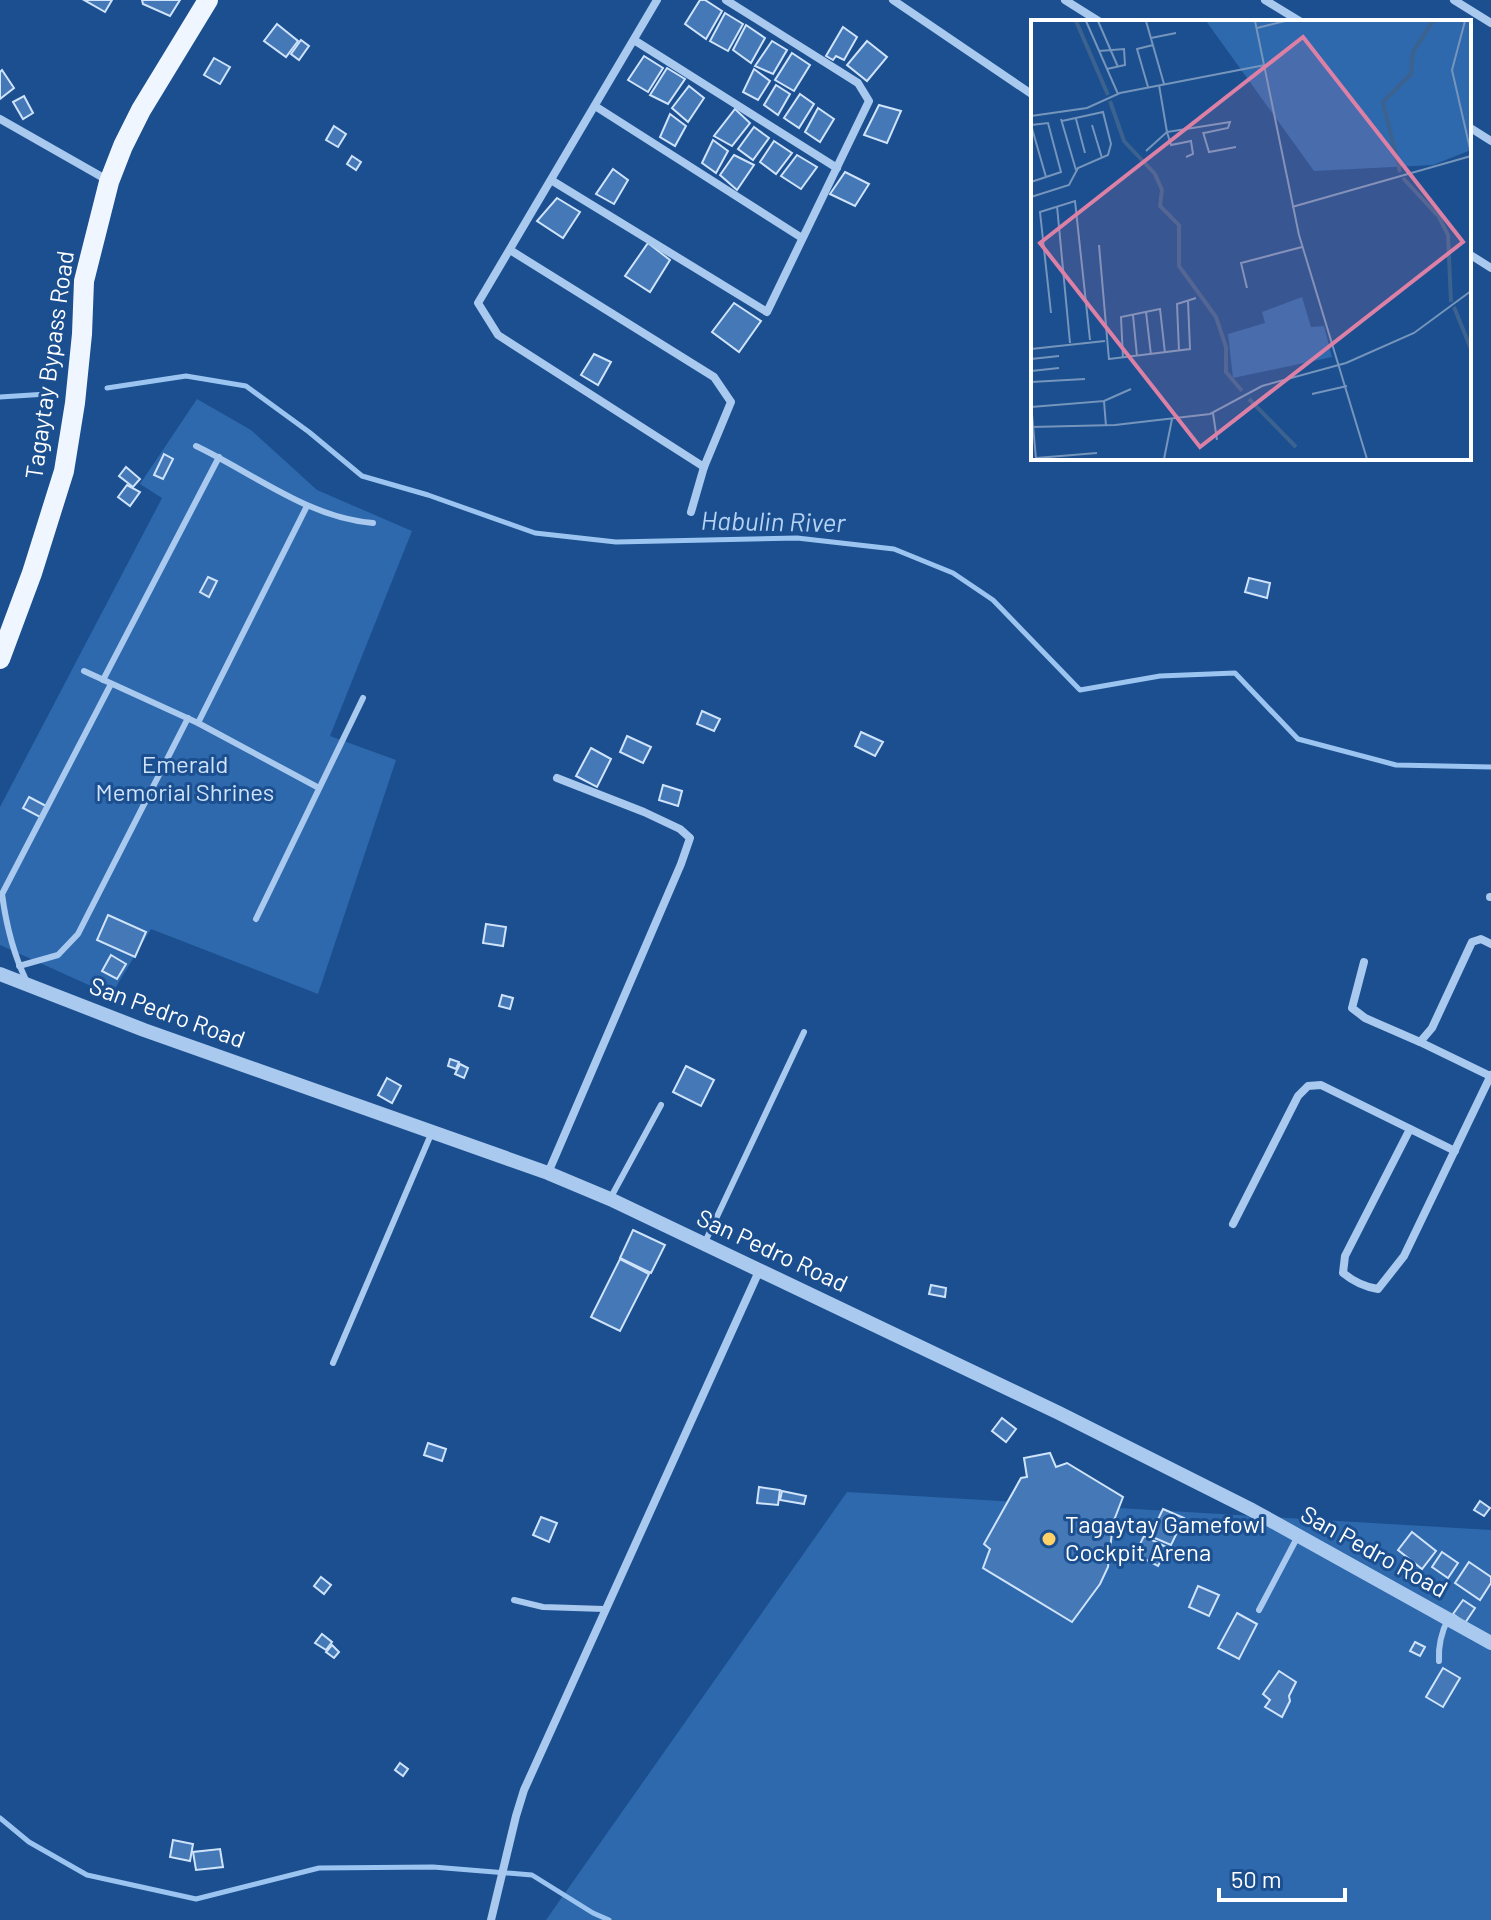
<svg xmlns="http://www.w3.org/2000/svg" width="1491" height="1920" viewBox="0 0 1491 1920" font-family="Barlow,sans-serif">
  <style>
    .green { fill: #2e69ad }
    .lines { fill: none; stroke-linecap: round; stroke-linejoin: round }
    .stream { stroke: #9cc4f0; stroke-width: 5 }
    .building { fill: #4478b7; stroke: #cfe3fa; stroke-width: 2 }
    .service { stroke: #a9c9ee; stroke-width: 6 }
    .minor { stroke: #a9c9ee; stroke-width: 8 }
    .tertiary { stroke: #a9c9ee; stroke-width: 14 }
    .primary { stroke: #f0f6ff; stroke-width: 20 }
    .poi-dot { fill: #ffd166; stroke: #1b4f8f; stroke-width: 3 }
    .labels { text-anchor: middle; stroke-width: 6; stroke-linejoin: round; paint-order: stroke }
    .street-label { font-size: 24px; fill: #fff; stroke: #1b4f8f }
    .park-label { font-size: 24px; fill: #cfe3fa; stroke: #1b4f8f }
    .poi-label { font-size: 24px; fill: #fff; stroke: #1b4f8f; text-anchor: start }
    .water-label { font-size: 26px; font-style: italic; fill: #b5d3f5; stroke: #1b4f8f }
    .inset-river { fill: none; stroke: #3c6290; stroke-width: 4 }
    .inset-road { fill: none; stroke: #7695bc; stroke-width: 2 }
    .view { fill: #dd80a5; fill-opacity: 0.15; stroke: #dd80a5; stroke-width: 4 }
    .inset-edge { fill: none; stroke: #fff; stroke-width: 4 }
  </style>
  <rect width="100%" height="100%" fill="#1b4f8f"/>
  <g class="green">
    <polygon points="197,399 251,430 317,490 412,531 330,736 396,760 318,994 151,929 111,995 0,945 0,807 162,498 140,484"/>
    <polygon points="847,1492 1491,1530 1491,1920 546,1920"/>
  </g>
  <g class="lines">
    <g class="stream">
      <polyline points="107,388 186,376 246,386 309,432 362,476 428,495 535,533 616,542 797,538 894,549 953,573 993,600 1080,690 1160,676 1235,673 1298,739 1396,765 1491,767"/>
      <polyline points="0,397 47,394"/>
      <polyline points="0,1818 29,1842 87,1875 196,1899 319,1868 433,1867 532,1875 593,1913 609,1920"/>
    </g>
  </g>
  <g class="building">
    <polygon points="84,0 112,0 105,12"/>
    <polygon points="142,0 180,0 170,16 143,4"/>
    <polygon points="700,0 705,0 722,11 706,39 685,24"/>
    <polygon points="725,13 743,24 728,51 710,41"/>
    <polygon points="277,24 298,41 286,57 264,41"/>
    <polygon points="746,25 765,38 751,63 733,50"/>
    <polygon points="843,27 857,37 844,60 836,56 833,60 826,56"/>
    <polygon points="301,40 309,46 299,60 291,54"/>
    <polygon points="772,41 787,50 773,74 755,66"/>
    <polygon points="867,41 887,57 867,81 847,65"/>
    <polygon points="792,53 810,65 794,91 775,80"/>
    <polygon points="644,56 663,68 648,92 628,80"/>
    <polygon points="214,58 230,67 220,84 204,75"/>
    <polygon points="667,68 685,79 668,104 650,95"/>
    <polygon points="754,69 770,81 758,100 743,92"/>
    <polygon points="2,70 14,88 0,99 0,72"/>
    <polygon points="776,85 790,94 778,115 764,105"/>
    <polygon points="689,86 704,98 688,122 672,108"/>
    <polygon points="800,94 814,104 799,128 784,118"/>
    <polygon points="24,96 33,113 23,119 13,102"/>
    <polygon points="879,105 901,111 887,143 864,135"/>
    <polygon points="818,108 834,119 820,142 805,132"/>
    <polygon points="735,109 750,123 732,146 714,136"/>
    <polygon points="670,114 686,126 675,146 660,137"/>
    <polygon points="334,126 346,134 338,147 326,140"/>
    <polygon points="754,127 769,138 753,160 738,149"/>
    <polygon points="713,140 728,151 716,173 702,163"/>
    <polygon points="774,141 792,153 776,174 760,162"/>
    <polygon points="734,155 754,165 737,190 720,175"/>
    <polygon points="797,155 817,167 801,189 781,176"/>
    <polygon points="352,156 361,162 356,170 347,164"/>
    <polygon points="613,169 628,180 614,204 596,194"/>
    <polygon points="845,172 869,184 855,206 830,194"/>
    <polygon points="557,198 580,212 563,238 537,221"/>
    <polygon points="648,243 670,260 650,292 625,276"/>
    <polygon points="734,303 761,321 739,352 712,332"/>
    <polygon points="594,354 611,362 598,385 581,375"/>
    <polygon points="164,454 173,459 163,479 154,475"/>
    <polygon points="126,467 140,479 133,487 119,476"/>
    <polygon points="127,485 140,492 130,506 118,497"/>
    <polygon points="208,577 217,581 209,597 200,592"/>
    <polygon points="1249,578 1270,583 1267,598 1245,592"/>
    <polygon points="702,711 720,719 714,731 697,724"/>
    <polygon points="861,732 883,742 875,756 855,746"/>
    <polygon points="627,736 651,747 643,763 620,752"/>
    <polygon points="591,748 611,759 597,787 576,776"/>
    <polygon points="663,785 682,791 678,806 659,800"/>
    <polygon points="29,797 46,806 40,817 23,808"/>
    <polygon points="108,915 146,932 135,957 97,940"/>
    <polygon points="486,924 506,927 503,946 483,943"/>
    <polygon points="111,955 126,964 117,979 102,971"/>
    <polygon points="502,995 513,998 510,1009 499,1006"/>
    <polygon points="450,1059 459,1062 456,1069 448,1066"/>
    <polygon points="460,1064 468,1068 464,1078 455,1074"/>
    <polygon points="686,1066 714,1080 701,1106 673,1092"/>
    <polygon points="387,1078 401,1086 392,1103 378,1095"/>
    <polygon points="633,1230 665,1245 651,1273 620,1258"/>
    <polygon points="620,1259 649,1274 620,1331 591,1317"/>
    <polygon points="931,1285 946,1288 945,1297 929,1294"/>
    <polygon points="1002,1418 1016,1429 1006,1442 992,1431"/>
    <polygon points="428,1443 446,1449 442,1461 424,1455"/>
    <polygon points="1050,1453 1056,1467 1067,1463 1123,1497 1113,1523 1108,1567 1100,1584 1072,1622 983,1568 990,1549 984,1544 1021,1478 1027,1477 1024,1458"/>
    <polygon points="759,1487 780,1490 778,1505 757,1503"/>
    <polygon points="782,1491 806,1496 804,1504 780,1500"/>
    <polygon points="1480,1501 1490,1508 1484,1516 1474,1510"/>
    <polygon points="1163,1509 1184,1518 1171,1545 1150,1536"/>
    <polygon points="541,1517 557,1523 549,1542 533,1535"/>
    <polygon points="1412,1532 1436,1551 1422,1569 1398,1550"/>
    <polygon points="1144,1536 1168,1548 1158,1566 1135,1554"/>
    <polygon points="1442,1552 1458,1563 1448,1578 1432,1567"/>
    <polygon points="1469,1562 1491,1577 1491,1583 1480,1600 1455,1583"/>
    <polygon points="321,1577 331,1585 324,1594 314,1586"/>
    <polygon points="1198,1586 1219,1595 1209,1616 1189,1607"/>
    <polygon points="1463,1600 1475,1608 1465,1623 1453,1614"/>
    <polygon points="1237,1613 1257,1624 1239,1659 1218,1648"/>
    <polygon points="322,1634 332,1642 326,1650 315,1643"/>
    <polygon points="1415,1642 1425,1647 1420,1656 1410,1651"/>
    <polygon points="332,1645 339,1652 334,1658 326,1652"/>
    <polygon points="1443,1668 1460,1678 1443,1707 1426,1697"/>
    <polygon points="1279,1671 1296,1682 1289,1696 1290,1701 1282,1717 1265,1707 1270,1700 1263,1694"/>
    <polygon points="400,1763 408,1769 403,1776 395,1770"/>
    <polygon points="173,1840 193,1844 190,1861 170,1857"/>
    <polygon points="220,1849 223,1867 196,1870 193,1852"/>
  </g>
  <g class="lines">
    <g class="service">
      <path d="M196,446C253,473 308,518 373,523"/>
      <polyline points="84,671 198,723 319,788"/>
      <polyline points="103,680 219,457"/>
      <polyline points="198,723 307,506"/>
      <polyline points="256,919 363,698"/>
      <polyline points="19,966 58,955 78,934 188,718"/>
      <path d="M26,980C13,953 6,924 2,894L111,684"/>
      <polyline points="611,1197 661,1105"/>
      <polyline points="705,1242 804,1032"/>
      <polyline points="333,1363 432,1132"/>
      <polyline points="514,1600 543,1607 604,1609"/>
      <polyline points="1259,1610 1298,1536"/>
      <path d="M1439,1661C1438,1645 1441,1633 1448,1619"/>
    </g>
    <g class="minor">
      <polyline points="657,0 478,303 498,335 704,467"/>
      <polyline points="893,0 1033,95"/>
      <polyline points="1065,0 1100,22"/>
      <polyline points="1265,0 1301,22"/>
      <polyline points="1454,0 1491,23"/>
      <polyline points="634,40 837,168"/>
      <polyline points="595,106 802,238"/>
      <polyline points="0,119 109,181"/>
      <polyline points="1469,127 1491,141"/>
      <polyline points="551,180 767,312 869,101 858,83 726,0"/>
      <polyline points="510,250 714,377 731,402 704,467 691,512"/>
      <polyline points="1469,254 1491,268"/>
      <polyline points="1490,897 1491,897"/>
      <polyline points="1364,962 1352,1008 1365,1018 1420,1042 1432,1028 1472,942 1481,939 1491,944"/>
      <polyline points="1420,1042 1490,1076"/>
      <path d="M1410,1129L1345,1256L1343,1273C1354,1282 1364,1287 1378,1289L1404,1256L1491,1075"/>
      <polyline points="548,1173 681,864 690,838 680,829 644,812 557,778"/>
      <polyline points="1233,1224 1298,1096 1308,1086 1321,1085 1455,1151"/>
      <polyline points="491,1920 516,1816 524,1790 760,1269"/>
    </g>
    <polyline class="tertiary" points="0,974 144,1030 548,1173 610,1199 1059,1413 1252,1510 1491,1643"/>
    <polyline class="primary" points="0,659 32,573 64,471 75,403 82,334 84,281 109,182 123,146 141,110 208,0"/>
  </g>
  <circle class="poi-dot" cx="1049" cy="1539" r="8"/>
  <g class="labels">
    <g class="street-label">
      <text transform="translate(50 365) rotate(-82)" y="8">Tagaytay Bypass Road</text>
      <text transform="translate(167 1013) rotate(20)" y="8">San Pedro Road</text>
      <text transform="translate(772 1251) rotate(25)" y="8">San Pedro Road</text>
      <text transform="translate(1374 1552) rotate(29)" y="8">San Pedro Road</text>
    </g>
    <g class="park-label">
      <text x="185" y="773">Emerald<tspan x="185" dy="28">Memorial Shrines</tspan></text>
    </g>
    <g class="poi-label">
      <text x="1065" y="1533">Tagaytay Gamefowl<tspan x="1065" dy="28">Cockpit Arena</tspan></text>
    </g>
    <g class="water-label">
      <text transform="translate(773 522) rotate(1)" y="9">Habulin River</text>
    </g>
  </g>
  <g transform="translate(1031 20)">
    <rect width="440" height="440" fill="#1b4f8f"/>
    <path d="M175,1H440V130L402,145L283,151ZM271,277L280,307L293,306L301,337L202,358L197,314L234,303L231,292Z" fill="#2e69ad"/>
    <path class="inset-river" d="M45,1L77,75M79,81L93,121L124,154L131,170L129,186L148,205V246L185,297L195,327V352L211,371M369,152L352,82L380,54L382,32L402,1M372,158L408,197L417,215L420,282M423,287L440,329M218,379L265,427"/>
    <path class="inset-road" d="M55,1L87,74M67,1L87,47M115,1L133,64M224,1L268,215L336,439M434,1L421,50L440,133M226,8L254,1M120,18L145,13M68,31L93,29L94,45L76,49M117,67L106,29L122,25M0,96L56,88L89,73L234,45M30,99L45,150M45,99L54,133M0,105L17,103L30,152L0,162M0,105L15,157M61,105L71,138M172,112L178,132L205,127M115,131L136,112L128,65M155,137L162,134L160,121L140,125L136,112L199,102L197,108L173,113M0,177L38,165L47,148L77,135L80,124L72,92L31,101M26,186L39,323M261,187L440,136M68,225L78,340M216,268L210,243L271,227M115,292L120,335M20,293L9,192L44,181L59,320M102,295L106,336M0,329L74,321M148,331L146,284L165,278M92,338L90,297L129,289L134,333M0,339L28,336M78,339L159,329L157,281M0,351L28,348M0,362L54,359M281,374L316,366M73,381L100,369M0,383L5,439M0,387L73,381L75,406M182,393L186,420M0,407L84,405L179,394L231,366L315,343L383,313L440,271M5,438L66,433M133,439L141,399"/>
    <path class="view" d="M272,17L432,222L169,427L9,223Z"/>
    <rect width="440" height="440" class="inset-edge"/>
  </g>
  <path d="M1219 1888v12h126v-12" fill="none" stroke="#ffffff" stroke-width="4"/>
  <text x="1231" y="1888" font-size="24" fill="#ffffff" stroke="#1b4f8f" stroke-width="6" paint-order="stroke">50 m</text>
</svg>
